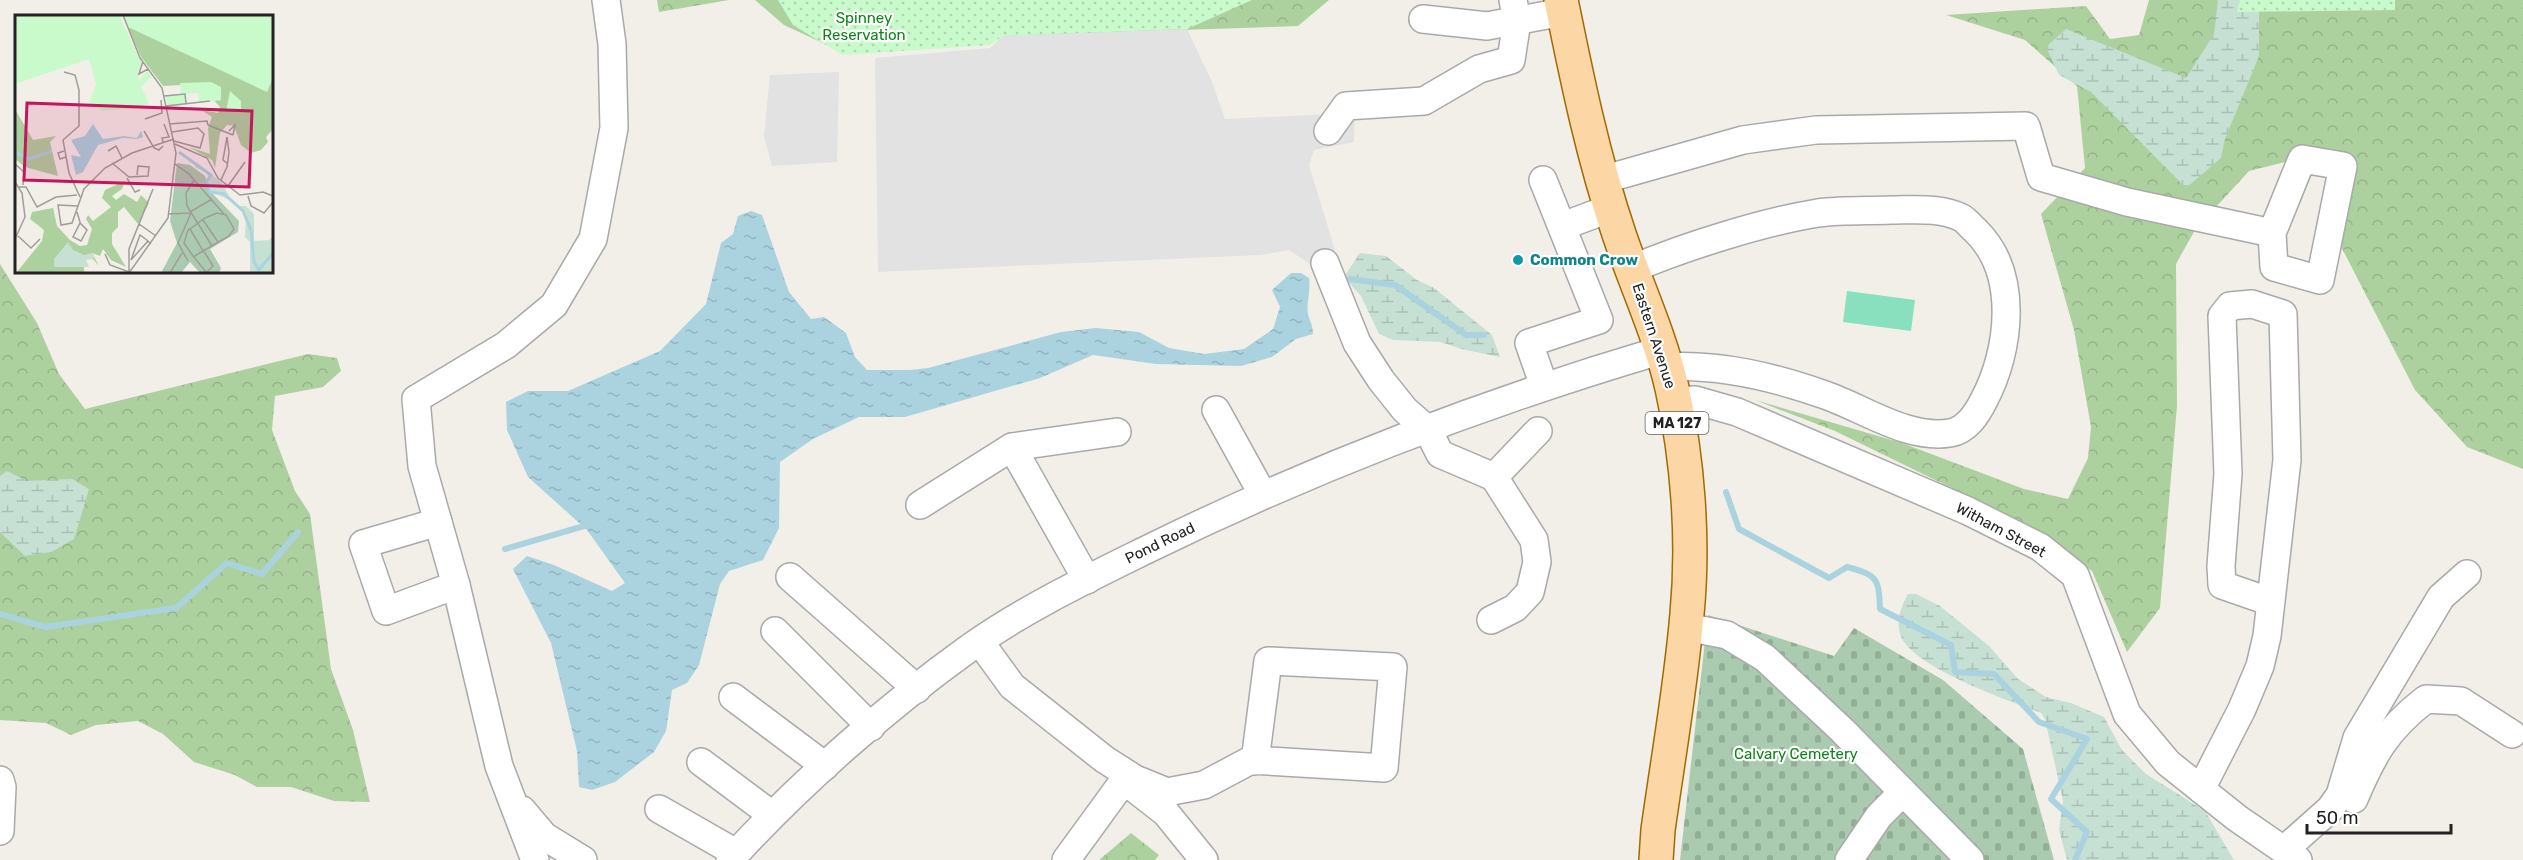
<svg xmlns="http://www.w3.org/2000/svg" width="2523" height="860" viewBox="0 0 2523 860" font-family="Rubik,sans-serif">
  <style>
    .forest { fill: url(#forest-crowns) }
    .wetland { fill: url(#wetland-marsh) }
    .cemetery { fill: url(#cemetery-stones) }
    .park { fill: url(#park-dots) }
    .pitch { fill: #88e0be }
    .parking { fill: #e2e2e2 }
    .water { fill: url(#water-ripples) }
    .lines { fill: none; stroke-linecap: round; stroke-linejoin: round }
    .stream { stroke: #aad3df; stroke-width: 6 }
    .minor-casing { stroke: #a9a9a9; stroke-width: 30 }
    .major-casing { stroke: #a06b00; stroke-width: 36 }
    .minor { stroke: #fff; stroke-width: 27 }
    .major { stroke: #fcd6a4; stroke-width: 33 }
    .culture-dot { fill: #0f9aa8; stroke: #fff; stroke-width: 2 }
    .labels { text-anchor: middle; stroke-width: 4.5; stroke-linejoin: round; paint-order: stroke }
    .shield { fill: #fff; stroke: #646464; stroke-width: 1.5 }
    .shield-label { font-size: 14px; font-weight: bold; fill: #222 }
    .park-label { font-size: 15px; fill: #0c8416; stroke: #fff }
    .culture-label { font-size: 15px; font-weight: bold; fill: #0d838f; stroke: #fff; text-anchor: start }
    .street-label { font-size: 15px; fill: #222; stroke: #fff }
    .inset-river { fill: none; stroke: #aad3df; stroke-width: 3 }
    .inset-road { fill: none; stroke: #9f9d99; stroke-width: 1.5 }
    .view { fill: #c2185b; fill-opacity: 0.15; stroke: #c2185b; stroke-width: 3 }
    .inset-edge { fill: none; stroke: #222; stroke-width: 3 }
  </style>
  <defs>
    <pattern id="forest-crowns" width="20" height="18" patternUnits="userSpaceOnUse" patternTransform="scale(1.5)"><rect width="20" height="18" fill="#add19e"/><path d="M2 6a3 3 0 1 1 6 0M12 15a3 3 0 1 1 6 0" fill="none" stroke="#95b388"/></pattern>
    <pattern id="wetland-marsh" width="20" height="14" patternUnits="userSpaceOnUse" patternTransform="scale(1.5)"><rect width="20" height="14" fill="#c6e0d4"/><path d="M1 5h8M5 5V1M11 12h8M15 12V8" fill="none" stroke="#aac0b6"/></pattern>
    <pattern id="cemetery-stones" width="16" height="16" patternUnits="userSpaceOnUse" patternTransform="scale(1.5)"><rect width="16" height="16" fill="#aacbaf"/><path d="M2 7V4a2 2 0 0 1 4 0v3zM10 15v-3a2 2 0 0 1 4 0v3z" fill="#92ae96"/></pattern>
    <pattern id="park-dots" width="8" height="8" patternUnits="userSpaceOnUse" patternTransform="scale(1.5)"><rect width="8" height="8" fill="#c8facc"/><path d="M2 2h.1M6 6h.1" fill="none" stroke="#acd6af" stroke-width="1.8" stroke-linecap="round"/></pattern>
    <pattern id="water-ripples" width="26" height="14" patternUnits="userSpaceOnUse" patternTransform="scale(1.5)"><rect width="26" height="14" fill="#aad3df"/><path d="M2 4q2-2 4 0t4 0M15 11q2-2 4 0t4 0" fill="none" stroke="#92b5bf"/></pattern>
  </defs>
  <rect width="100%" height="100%" fill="#f2efe9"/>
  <g class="forest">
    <polygon points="657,0 729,0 659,12"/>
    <polygon points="755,0 1329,0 1298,26 1003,36 840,51 784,25"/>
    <polygon points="2149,0 2523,0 2523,469 2467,447 2415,390 2333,231 2331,175 2285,162 2249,171 2195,230 2176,264 2177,406 2160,608 2127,652 2092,571 2019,521 1835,431 1755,400 1902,443 2024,489 2068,499 2088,458 2091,427 2074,330 2041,214 2085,168 2077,86 2025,40 1946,15 2086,6 2110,39 2139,35"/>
    <polygon points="0,264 37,323 59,374 85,409 308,354 337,358 341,371 323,387 275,396 272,430 295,491 310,514 331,669 353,730 370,802 334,801 291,787 257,787 235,775 194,762 163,734 138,721 96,725 71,735 46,723 0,720"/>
    <polygon points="1131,833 1159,855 1155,860 1099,860"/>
  </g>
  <g class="wetland">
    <polygon points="2218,0 2259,0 2259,56 2225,139 2221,158 2186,188 2091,92 2059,75 2046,47 2066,29 2186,78 2214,34"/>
    <polygon points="1360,253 1386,256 1417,280 1434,288 1492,335 1500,357 1461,349 1441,342 1393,340 1379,334 1361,296 1344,277"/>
    <polygon points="7,471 27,481 72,479 89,489 74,539 51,552 25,556 0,532 0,476"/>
    <path d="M1908,594H1916L1940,606L1989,646L2018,679L2046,697L2071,703L2104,717L2122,750L2146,774L2205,811L2234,860H2067L2059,830L2063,801L2045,719L2041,713C2010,701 1910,667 1900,634C1896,621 1901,606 1908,594Z"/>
  </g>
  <polygon class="cemetery" points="1708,615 1834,656 1854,628 1943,680 2023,749 2054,860 1680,860"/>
  <g class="park">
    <polygon points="778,0 1252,0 1187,29 1003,36 990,45 842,55 793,25"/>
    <polygon points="2240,0 2395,0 2395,10 2237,12"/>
  </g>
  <polygon class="pitch" points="1847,291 1915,300 1911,331 1843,322"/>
  <g class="parking">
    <polygon points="1187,29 1212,82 1225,119 1355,113 1354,142 1314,150 1309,165 1337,257 1316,268 1289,250 1261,255 878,272 875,58 990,48 1003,36"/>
    <polygon points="839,72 837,162 772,166 764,136 770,75"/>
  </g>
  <path class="water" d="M751,211L762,215L789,292L811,319L824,317L846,333L855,357L867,370H910L928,368L1061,332L1096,328L1139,332L1169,348L1204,354L1244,349L1273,329L1280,307L1272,290L1291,273H1301L1309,278C1311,290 1306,305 1308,314C1310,322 1313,325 1313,334L1296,339L1272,357L1241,366L1156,364L1093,355L1040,378L905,417H859L813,439L780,462L779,528L763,560L729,571L720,584L699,665L687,683L672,690L666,731L654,752L615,782L592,790L579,787L577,751L551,643L513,569L527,556L554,565L612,591L625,583L587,530L528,477L507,430L506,402L528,391H568L660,351L706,304L721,243L733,234L738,216Z"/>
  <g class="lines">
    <g class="stream">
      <polyline points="1350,279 1395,285 1466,335 1484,335"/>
      <path d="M1726,492L1739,529L1829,578L1847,567C1877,575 1879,578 1880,609L1951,645L1955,672L1994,674L2039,722L2087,739L2051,799L2087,832L2075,860"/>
      <polyline points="505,549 591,524"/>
      <polyline points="0,614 45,627 176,608 227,563 262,574 298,532"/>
    </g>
    <defs>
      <g id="minor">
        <polyline points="1423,19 1487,26 1563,12"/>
        <polyline points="1328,131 1346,106 1424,101 1479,69 1511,60 1517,21 1513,0"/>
        <polygon points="2302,159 2343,166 2320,280 2274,267 2272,233"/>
        <polyline points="1543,180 1599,320 1529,343 1544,386"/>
        <polyline points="1602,180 1743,140 1816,130 2026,126 2041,177 2127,202 2272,233"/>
        <polyline points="1563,226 1611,208"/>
        <polyline points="1325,263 1357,343 1381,380 1405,410 1428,430 1440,454 1494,477 1538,431"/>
        <path d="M1632,269C1683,247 1763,222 1818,213C1842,210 1867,211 1891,210C1914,210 1941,207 1962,218C1967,221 1971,227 1975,230C2020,273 2010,351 1984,400C1977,414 1967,430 1950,433C1908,440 1863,408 1825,395C1774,377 1721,364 1666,367"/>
        <polyline points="1674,401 1695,400 1737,412 1968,511 2040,547 2075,575 2127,714 2168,763 2237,818 2298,860"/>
        <polyline points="1216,410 1263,495"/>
        <polyline points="1012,447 1117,432"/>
        <polyline points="920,505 1012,447 1087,580"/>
        <polyline points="438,522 363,544 386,611 456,585"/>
        <polyline points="790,577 917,689"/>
        <polyline points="1491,620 1515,608 1530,592 1537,562 1534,540 1494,477"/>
        <polyline points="1686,627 1727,635 1765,658 1842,730 1970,860"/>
        <polyline points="775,631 871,727"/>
        <polyline points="980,642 1012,686 1104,759 1135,779 1167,792 1204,785 1251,760 1384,768 1393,667 1268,661 1255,761"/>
        <polyline points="733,697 825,766"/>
        <polyline points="701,762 772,815"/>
        <polyline points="0,780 2,787 0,831"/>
        <polyline points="1134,788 1166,813 1204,860"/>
        <polyline points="2201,789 2242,709 2260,666 2267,636 2287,460 2283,314 2252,304 2230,306 2222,316 2228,474 2221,566 2222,585 2271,602"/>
        <path d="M2354,799C2373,754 2386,730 2426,699L2461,701L2512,734"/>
        <polyline points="659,809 736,853"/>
        <polyline points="522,810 544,836 583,860"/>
        <polyline points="2284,850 2330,809 2340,795 2357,738 2441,597 2467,574"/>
        <polyline points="535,860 499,766 456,585 422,466 416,399 506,345 554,305 593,239 614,128 612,44 606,0"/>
        <path d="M730,860C798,785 886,708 968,649C1024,609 1087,579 1148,549C1313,468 1486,402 1662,350"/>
        <polyline points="1066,860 1128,775"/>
        <polyline points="1849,860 1879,816 1903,792"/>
      </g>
      <path id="major" d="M1561,0C1577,79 1593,157 1619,234C1636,285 1660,335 1672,388C1688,460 1694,541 1687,614C1681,686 1668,758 1658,830L1656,860"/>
    </defs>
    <use href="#minor" class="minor-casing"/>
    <use href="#major" class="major-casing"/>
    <use href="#minor" class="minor"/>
    <use href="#major" class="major"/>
  </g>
  <circle class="culture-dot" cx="1518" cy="260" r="6"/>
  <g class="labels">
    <rect class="shield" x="1645.5" y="412" width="63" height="22" rx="4.5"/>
    <g class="shield-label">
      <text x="1677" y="428">MA 127</text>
    </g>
    <g class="park-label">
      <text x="864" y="23">Spinney<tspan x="864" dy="17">Reservation</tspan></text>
      <text x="1796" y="759">Calvary Cemetery</text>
    </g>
    <g class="culture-label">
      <text x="1530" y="265">Common Crow</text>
    </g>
    <g class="street-label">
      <text transform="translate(1654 336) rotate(72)" y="5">Eastern Avenue</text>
      <text transform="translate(2001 530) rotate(28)" y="5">Witham Street</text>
      <text transform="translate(1160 543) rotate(-26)" y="5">Pond Road</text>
    </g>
  </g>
  <g transform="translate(15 15)">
    <rect width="258" height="258" fill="#f2efe9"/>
    <path d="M258,0V114L251,122L253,127L246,135L236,138L226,130L219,111L212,110L205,118L200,153L197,145L174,132L195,139L193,113L197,102L186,95L203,98L205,92L184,69L148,71L126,42L113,13ZM0,94L18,125L41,121L35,127L43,161L10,152L0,144ZM110,166L107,174L97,181L101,185L109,179L122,187L126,180L134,188L123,209L109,192L103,197V212L97,218V229L111,252L96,245L88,234L85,241L77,238L84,251L78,244L69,243V258H1L27,226L29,215L15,204L17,197L38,193L42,211L55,225L65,231L72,230L77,214L71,204L73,200L78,206L96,192L87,183L90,175Z" fill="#add19e"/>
    <path d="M181,147L206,167L217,186L197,177L192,158L180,152ZM224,191H231L239,199V226L254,225L258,221V258H235V227L230,222L231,203ZM53,227L58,235L69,240L78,238L80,243L71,245L74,252H39V244Z" fill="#c6e0d4"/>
    <path d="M162,148L175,150L190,161L195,176L224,206L223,217L195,234L206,253L204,258H185L175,247L166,258H146L162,228L155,206Z" fill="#aacbaf"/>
    <path d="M0,0H104L126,47L123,66L132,56L137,61L126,72L134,88L118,94L87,96L74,88L81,70L74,44L0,69ZM109,0H258V63L252,77L113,12ZM196,67L206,72V85L184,88L183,78L171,79L172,89L153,94L151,81L166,79L165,68ZM215,76L226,86V96H211Z" fill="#c8facc"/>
    <path d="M78,109L88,124L109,121L122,123L126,116L128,122L122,124L108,123L83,130L68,157L61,160L56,140L66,142L56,125L70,121Z" fill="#aad3df"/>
    <path class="inset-river" d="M0,137L14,144L37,136M164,137L196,160L192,166L195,177L209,179L228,196L236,215L239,247L244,255L258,238"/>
    <path class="inset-road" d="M108,0L125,43L147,73L161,138L153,203L114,258M128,46L124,59L133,54M49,57L60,60L64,75V111L48,125L54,158L65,182M149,81L170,79L171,88M151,91L195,86M130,104L147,98L146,85M154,109L192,106L193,110L218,120M129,116L139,133L144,135L148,131M214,116L220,110L218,120M157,117L183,113L189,119L185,133L159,126M148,127L147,123L154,122L149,109M160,129L192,143L203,163L225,180L248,177L258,181M49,136L43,138L45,144L51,142M93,136L101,131L107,143M97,148L114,162L133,161L134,152L123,151L122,160M0,149L9,157L8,170M160,149L174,159L209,199M112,163L120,177L125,175M179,165L171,178L172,191L197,231M206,165L211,154L212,152L214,137L212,122L208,145L213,149M0,167L7,178L10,202L0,224M213,171L230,147M4,172H11L22,192L41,182L62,180M233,181L236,191L249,198L258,187M63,191L43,190L46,210L57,208L69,174L90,153L117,138L159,124M62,197L65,207V208L58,222L66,226L72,215L65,208M175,197L197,184M154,199L176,198M188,205L203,227M124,209L141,221M175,214L184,229L188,236L190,238L198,251L192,257H191L178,241L169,228L172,218L174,214H175L183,208L190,203L202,198L211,200L219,214L214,221L188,236L178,242M3,221L16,233L25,224M133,226L116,245L125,220L133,226L136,229M90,239L95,250L114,257V234L138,174M173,246L163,228L176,198M155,258L167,238"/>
    <path class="view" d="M12,88L237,96L234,172L9,165Z"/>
    <rect width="258" height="258" class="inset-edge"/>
  </g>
  <path d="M2307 824v9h144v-9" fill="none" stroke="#222222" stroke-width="3"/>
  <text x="2316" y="824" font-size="18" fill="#222222" stroke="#ffffff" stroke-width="4.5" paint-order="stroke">50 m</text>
</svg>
